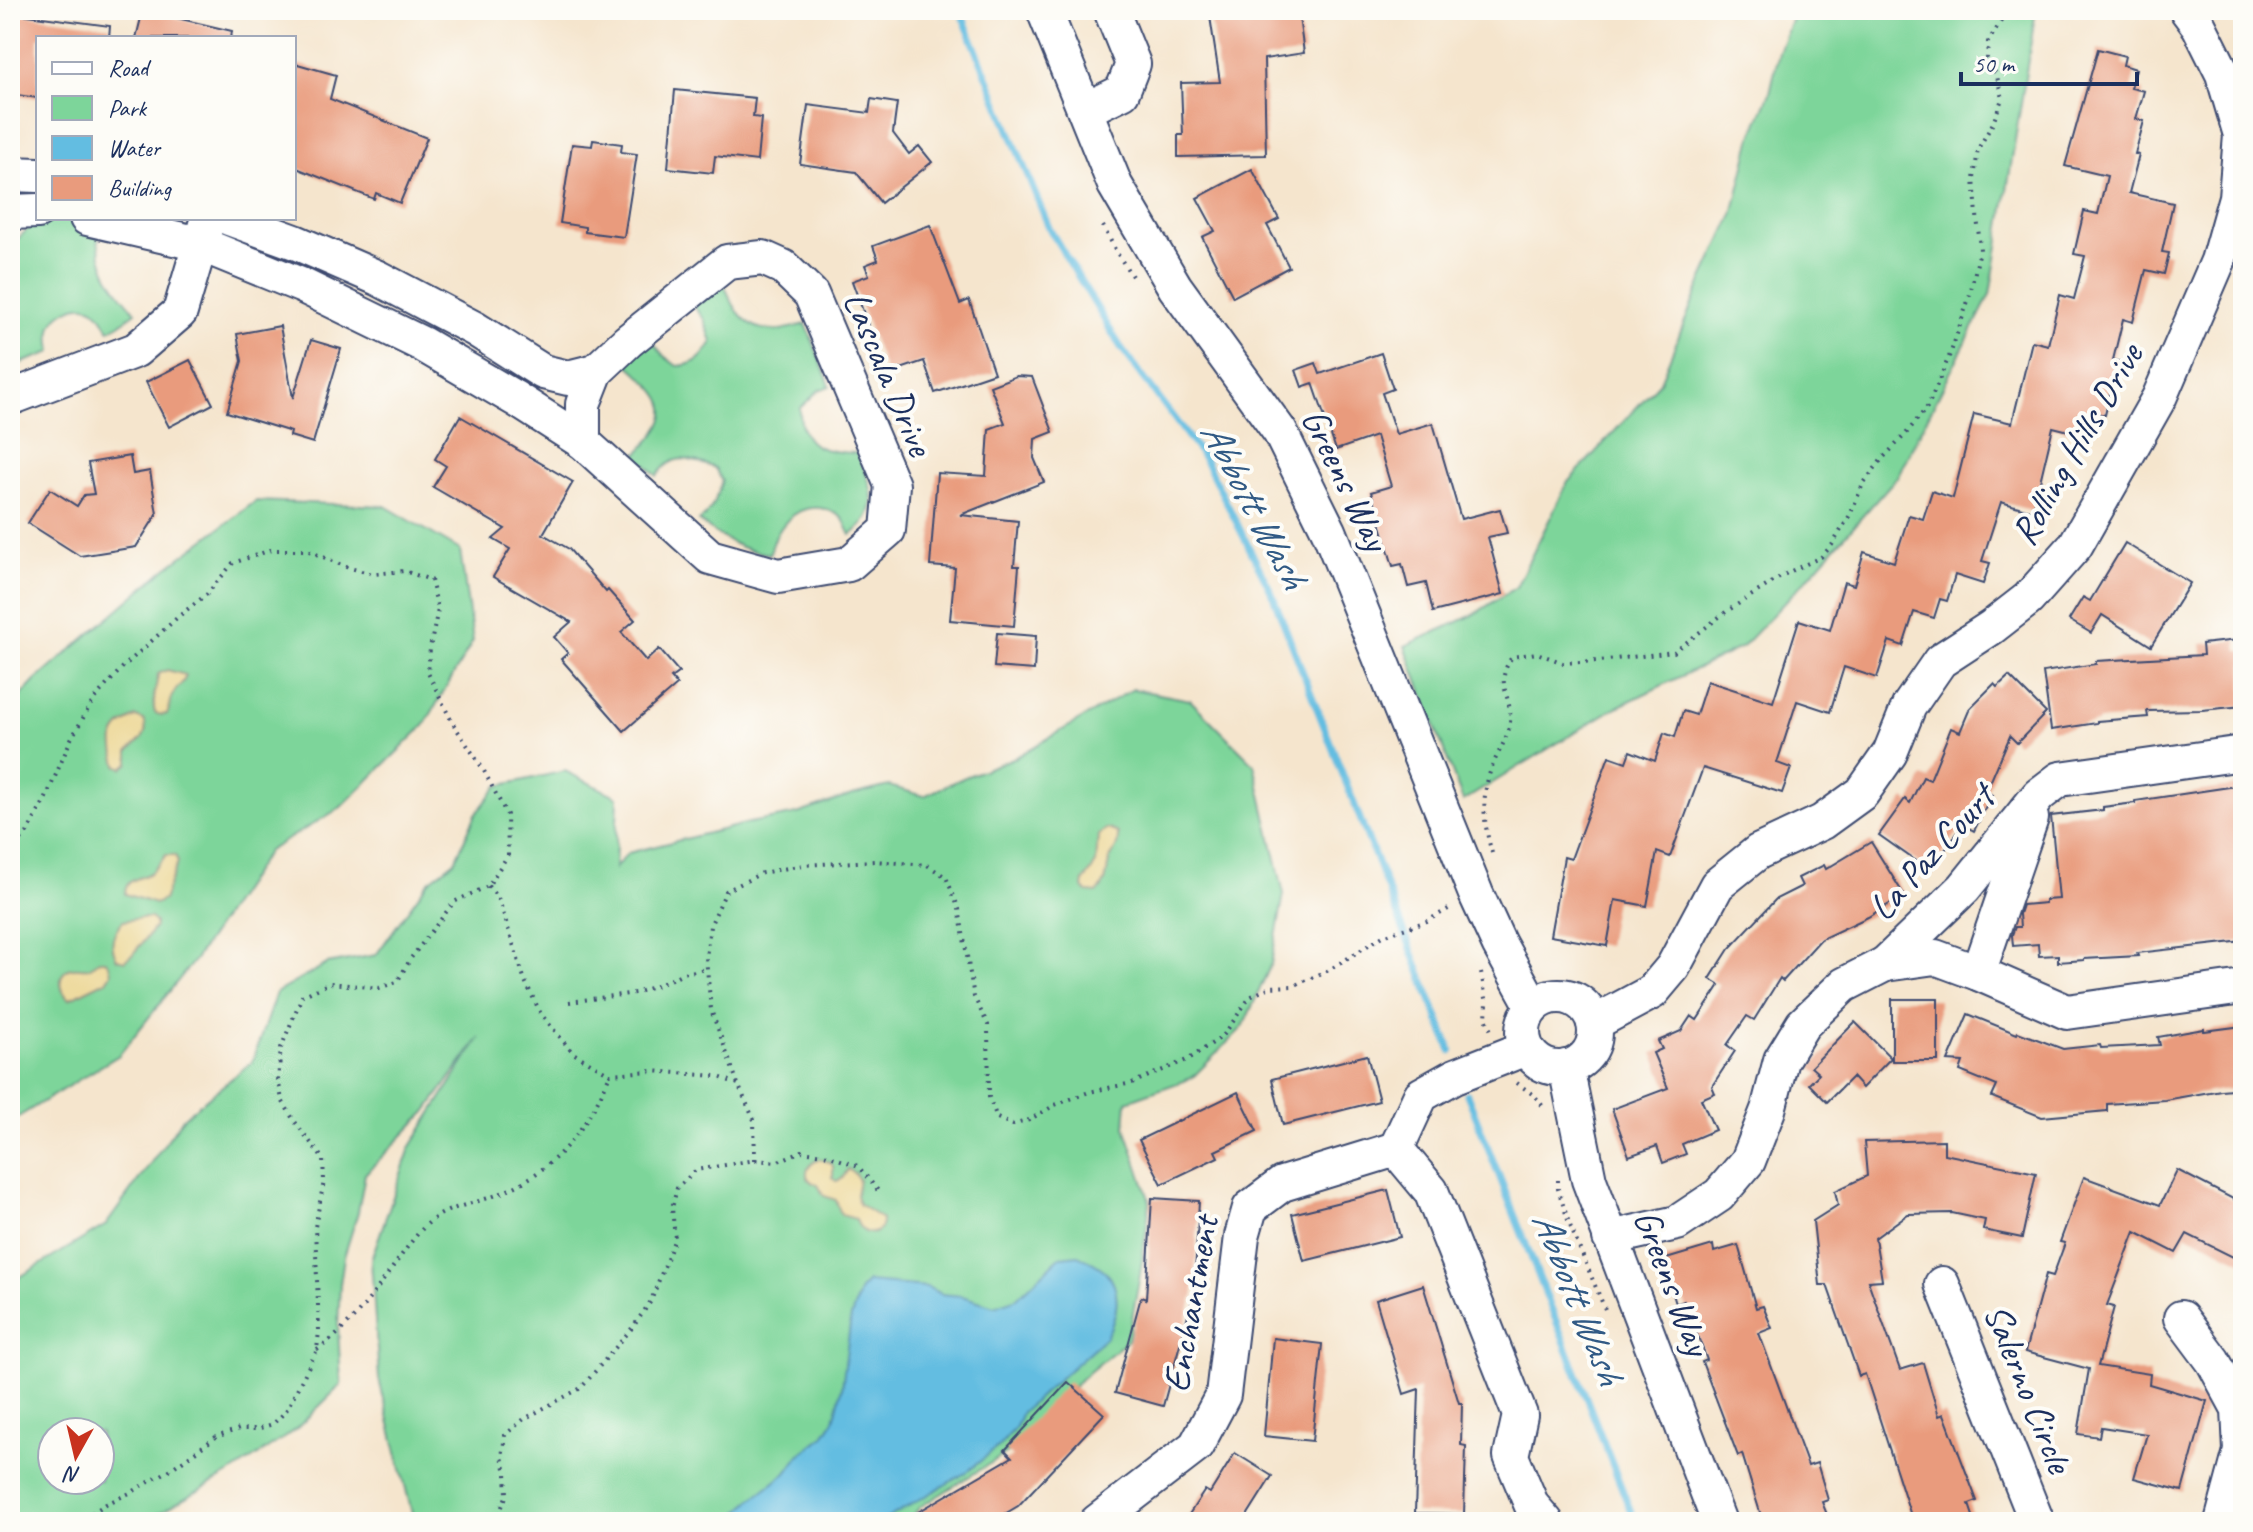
<svg xmlns="http://www.w3.org/2000/svg" width="2253" height="1532" viewBox="0 0 2253 1532" font-family="Caveat,sans-serif">
  <style>
    .green { fill: #7dd59a; stroke: #4c827c; stroke-width: 2; fill-rule: evenodd }
    .sand { fill: #eeda9e; stroke: #84847e; stroke-width: 2 }
    .water { fill: #63bde1; stroke: #3f76a0; stroke-width: 2 }
    .lines { fill: none; stroke-linecap: round; stroke-linejoin: round }
    .stream { stroke: #63bde1; stroke-width: 7 }
    .building { fill: #e99b7d }
    .minor-casing { stroke: #3c4a6f; stroke-width: 38 }
    .path { stroke: #3c4a6f; stroke-width: 4; stroke-dasharray: 2 6; stroke-linecap: butt }
    .minor { stroke: #fff; stroke-width: 34 }
    .labels { text-anchor: middle; stroke-width: 8; stroke-linejoin: round; paint-order: stroke }
    .street-label { font-size: 38px; fill: #1b2f5e; stroke: #fdfcf7 }
    .water-label { font-size: 40px; font-style: italic; fill: #315a85; stroke: #fdfcf7 }
  </style>
  <rect width="100%" height="100%" fill="#fdfcf7"/>
  <filter id="ink" filterUnits="userSpaceOnUse"><feTurbulence type="fractalNoise" baseFrequency=".0125" numOctaves="2"/><feDisplacementMap in="SourceGraphic" scale="16" xChannelSelector="R" yChannelSelector="G"/><feConvolveMatrix kernelMatrix="1 2 1 2 8 2 1 2 1" color-interpolation-filters="sRGB"/></filter>
  <filter id="wash" filterUnits="userSpaceOnUse"><feTurbulence type="fractalNoise" baseFrequency=".006" numOctaves="4" result="noise"/><feDisplacementMap in="SourceGraphic" scale="32" xChannelSelector="R" yChannelSelector="G"/><feGaussianBlur stdDeviation="1.8" result="paint"/><feColorMatrix in="noise" values="0 0 0 0 0 0 0 0 0 0 0 0 0 0 0 0 0 1.4 0 .05"/><feComposite in="paint" operator="in"/></filter>
  <g filter="url(#wash)">
    <rect width="100%" height="100%" fill="#f5e5cd"/>
    <g class="green">
      <polygon points="1795,10 2036,10 1990,295 1897,477 1814,571 1742,647 1613,709 1463,801 1405,646 1473,615 1516,587 1568,482 1660,382 1697,292 1733,215 1752,136 1770,93 1779,52"/>
      <path d="M31,218H60L98,225C96,263 111,285 136,312L123,322L109,330C105,323 101,314 94,309C80,300 57,312 52,326C49,335 51,343 52,352L10,367V246L28,229Z"/>
      <path d="M723,280C732,308 747,334 780,330C789,329 797,326 806,324L830,386L819,390L800,408C799,448 823,452 857,453C872,486 884,510 851,535C848,530 846,523 842,518C837,513 827,509 820,508C793,505 775,530 770,554C742,551 720,538 699,521C713,510 717,497 722,481L715,468C690,459 674,451 657,476L636,455C682,410 667,399 625,362L649,338L664,356L677,366C696,365 702,358 712,342L704,319L692,304Z"/>
      <polygon points="256,501 385,506 460,550 473,641 424,726 340,808 268,851 196,958 119,1055 10,1122 10,708 35,681 165,569"/>
      <path d="M1133,689L1190,700L1254,764L1284,894L1271,964L1243,1027L1192,1078L1127,1101L1125,1127L1150,1202L1140,1275L1128,1340L1082,1378L1015,1448L920,1507L907,1522H414L379,1379L371,1260L410,1148L480,1037L426,1112L365,1174L358,1212L344,1257L340,1284L338,1326L341,1385L294,1431L234,1471L143,1522H10V1283L106,1225L184,1117L252,1062L276,993L327,964L376,955L428,882L455,861L476,814L498,786L565,771L618,797L615,868L628,853L749,823L797,814L852,795L889,786L924,796L965,777L1016,757ZM52,1432H100V1480H52Z"/>
    </g>
    <g class="sand">
      <path d="M167,670L186,675C184,685 176,687 172,696C169,702 171,707 167,714L161,715L155,713C151,702 157,685 158,674Z"/>
      <path d="M136,717L144,720C150,735 139,742 129,751V763L123,768L117,765C111,740 110,728 136,717Z"/>
      <path d="M1108,829L1118,833C1118,847 1117,845 1111,857C1104,871 1111,879 1097,893L1087,892L1083,888L1084,881L1096,864L1098,835Z"/>
      <path d="M166,855H175L178,862L163,900L155,904L125,894C125,879 137,880 148,874C154,871 161,861 166,855Z"/>
      <path d="M141,918H150L155,922V927L133,954L124,961L117,959C109,944 112,934 123,921Z"/>
      <path d="M99,960H105L109,965L111,973L106,981L69,999C61,992 56,976 68,969C74,966 82,969 89,968Z"/>
      <path d="M819,1159L830,1162L833,1166V1178L836,1181L842,1179L848,1169L855,1174L859,1180L856,1195L859,1204L882,1219C883,1239 860,1237 856,1219L841,1215L836,1200L824,1196L818,1185C801,1179 805,1166 819,1159Z"/>
    </g>
    <path class="water" d="M1078,1255C1087,1260 1098,1264 1106,1272C1123,1291 1117,1317 1106,1337L1022,1412L1016,1427L1000,1445L967,1472L881,1522H729L751,1500L786,1473L799,1455L824,1436L834,1420L842,1388L851,1317L860,1290L868,1282L927,1287L941,1294L962,1296L994,1306L1017,1298L1060,1257Z"/>
    <g class="lines">
      <g class="stream">
        <polyline points="960,10 1050,230 1120,346 1205,460 1271,591 1451,1051"/>
        <polyline points="1467,1094 1635,1522"/>
      </g>
    </g>
    <g id="blocks">
      <g class="building">
        <polygon points="143,10 232,31 231,38 136,38"/>
        <polygon points="1209,10 1298,10 1304,53 1264,59 1266,155 1178,157 1178,135 1183,135 1181,83 1220,82"/>
        <polygon points="20,14 110,26 109,38 38,38 38,98 10,94"/>
        <polygon points="2098,49 2125,56 2123,65 2136,69 2131,88 2144,91 2136,119 2144,121 2135,154 2139,155 2129,193 2173,203 2162,252 2169,253 2164,274 2146,270 2133,322 2123,319 2113,360 2121,362 2115,387 2112,386 2105,415 2095,413 2089,436 2053,427 2033,511 2001,502 1982,561 1990,563 1983,584 1955,575 1947,601 1940,599 1934,618 1914,612 1903,646 1889,641 1877,678 1844,667 1830,712 1797,701 1777,763 1791,768 1782,793 1703,768 1670,857 1657,852 1647,906 1615,900 1607,946 1550,936 1564,857 1571,859 1609,756 1626,762 1630,751 1655,761 1664,733 1675,737 1683,711 1696,715 1707,681 1773,702 1799,620 1830,630 1844,582 1854,585 1864,552 1894,562 1909,515 1923,519 1932,491 1953,498 1974,414 2012,423 2032,341 2048,345 2060,295 2074,299 2085,256 2074,254 2084,211 2098,214 2107,176 2065,166"/>
        <polygon points="294,63 336,75 330,99 427,138 400,203 376,193 374,199 294,167"/>
        <polygon points="675,90 755,98 753,117 761,118 757,161 715,156 713,173 668,168"/>
        <polygon points="871,99 897,103 893,133 909,154 919,146 932,162 881,203 856,172 800,164 808,105 869,113"/>
        <polygon points="593,140 622,144 621,152 637,154 624,237 585,232 585,227 560,223 572,144 592,146"/>
        <polygon points="1252,169 1279,219 1267,225 1289,267 1233,297 1202,237 1215,231 1197,198"/>
        <polygon points="930,225 960,304 969,300 994,373 935,393 924,361 886,374 852,281 869,275 865,265 878,260 873,246"/>
        <polygon points="280,326 293,398 311,340 341,349 313,443 290,436 291,432 227,412 242,361 237,334"/>
        <polygon points="1381,353 1393,389 1382,393 1396,434 1433,423 1461,519 1500,509 1507,533 1488,537 1503,594 1433,612 1426,583 1408,587 1402,564 1393,566 1371,492 1391,486 1376,436 1336,450 1313,383 1302,387 1296,370 1316,363 1320,374"/>
        <polygon points="190,360 213,404 169,427 146,382"/>
        <polygon points="1016,376 1032,377 1053,432 1035,439 1034,458 1044,482 960,515 1018,521 1014,566 1019,566 1014,626 950,620 955,568 930,566 937,473 986,476 989,429 1005,423 990,386"/>
        <polygon points="460,416 573,482 543,534 569,549 606,592 608,590 635,620 621,632 646,661 659,649 679,672 671,678 677,685 624,731 561,659 568,653 554,637 571,622 493,577 510,549 493,539 505,529 433,487 446,466 435,459"/>
        <polygon points="130,456 133,474 150,471 157,514 136,547 80,556 28,523 50,489 77,506 84,495 94,494 88,463"/>
        <polygon points="2125,543 2190,583 2151,646 2102,615 2091,633 2069,620 2083,597 2090,601"/>
        <polygon points="997,633 1036,636 1034,670 994,667"/>
        <polygon points="2237,640 2238,651 2243,651 2243,706 2202,710 2147,711 2148,717 2097,721 2097,723 2051,730 2043,672 2096,664 2096,661 2203,655 2202,644"/>
        <polygon points="2009,676 2046,713 2017,743 2010,736 1986,792 1992,795 1974,831 1963,825 1930,871 1879,835 1905,799 1910,803 1923,777 1930,780 1951,728 1960,732 1970,708 1994,684 1997,687"/>
        <polygon points="2243,785 2243,848 2236,849 2243,912 2243,941 2137,953 2138,956 2084,959 2084,960 2058,962 2058,955 2039,956 2038,944 2013,946 2012,935 2015,927 2020,927 2019,914 2022,905 2045,903 2045,900 2059,899 2051,816 2103,810 2103,807 2135,803 2135,801"/>
        <polygon points="1871,842 1904,895 1868,917 1821,939 1783,981 1780,978 1754,1020 1747,1016 1727,1045 1735,1051 1712,1086 1715,1093 1701,1099 1715,1130 1682,1144 1686,1154 1663,1163 1657,1146 1629,1156 1612,1109 1668,1088 1653,1053 1662,1049 1658,1041 1681,1031 1691,1016 1697,1020 1720,985 1710,979 1729,949 1776,899 1802,886 1798,878 1824,865 1826,869"/>
        <rect x="1892" y="999" width="46" height="62"/>
        <polygon points="1968,1014 2017,1034 2018,1032 2063,1049 2100,1045 2101,1048 2160,1045 2158,1037 2204,1029 2204,1031 2243,1026 2243,1088 2221,1090 2165,1100 2107,1104 2107,1111 2042,1117 1992,1097 1997,1086 1960,1071 1963,1062 1948,1061"/>
        <polygon points="1855,1022 1891,1058 1862,1088 1852,1077 1827,1102 1809,1084 1819,1074 1811,1067"/>
        <polygon points="1367,1055 1379,1101 1283,1125 1272,1079"/>
        <polygon points="1238,1092 1257,1131 1215,1151 1218,1157 1162,1184 1139,1140"/>
        <polygon points="1944,1140 1944,1154 2036,1173 2022,1238 1983,1230 1985,1220 1952,1213 1908,1214 1875,1238 1882,1280 1868,1281 1900,1370 1923,1363 1939,1416 1944,1414 1977,1501 1969,1504 1975,1522 1913,1522 1865,1374 1859,1376 1827,1285 1820,1285 1813,1221 1838,1205 1835,1191 1867,1176 1864,1142"/>
        <polygon points="2177,1170 2243,1204 2243,1262 2187,1234 2176,1253 2135,1232 2107,1305 2114,1307 2098,1366 2150,1374 2149,1384 2207,1401 2182,1491 2134,1478 2147,1434 2101,1427 2099,1437 2078,1434 2089,1369 2025,1352 2046,1274 2053,1276 2065,1243 2060,1242 2084,1177 2160,1205"/>
        <polygon points="1388,1190 1400,1237 1304,1261 1292,1214"/>
        <polygon points="1152,1198 1199,1201 1194,1293 1163,1406 1115,1393 1141,1297 1146,1299"/>
        <polygon points="1713,1245 1714,1252 1738,1245 1756,1308 1763,1306 1772,1328 1759,1333 1808,1466 1817,1463 1828,1500 1822,1502 1830,1522 1763,1522 1742,1454 1738,1456 1702,1362 1707,1360 1684,1301 1676,1304 1663,1260"/>
        <polygon points="1423,1285 1459,1403 1462,1403 1461,1445 1466,1446 1464,1514 1415,1513 1419,1389 1404,1394 1376,1300"/>
        <polygon points="1273,1338 1322,1344 1312,1441 1264,1436"/>
        <polygon points="1068,1382 1104,1414 1018,1506 991,1522 901,1522 1012,1457 1005,1450"/>
        <polygon points="1235,1453 1272,1476 1243,1522 1184,1522 1205,1490 1210,1493"/>
      </g>
    </g>
  </g>
  <g filter="url(#ink)">
    <use href="#blocks" fill-opacity="0" stroke="#3c4a6f" stroke-width="2"/>
    <g class="lines">
      <defs>
        <g id="minor">
          <polyline points="1044,10 1115,185 1175,287 1280,432 1329,531 1476,894 1499,944 1533,1006"/>
          <polyline points="1085,110 1122,92 1133,64 1111,10"/>
          <polyline points="10,174 38,175"/>
          <polyline points="10,212 38,211"/>
          <polyline points="87,218 200,244 303,286 422,344 516,399 583,442 710,557 778,576 849,564 888,530 892,485 811,294 783,267 763,258 727,262 628,341 596,371 568,378 543,372 475,329 378,278 295,242 229,218"/>
          <polyline points="10,398 136,350 180,312 207,221"/>
          <polyline points="583,442 583,404 596,371"/>
          <polyline points="1885,964 1964,888 2039,795 2060,779 2243,753"/>
          <polyline points="1978,973 2031,818"/>
          <circle cx="1559" cy="1032" r="36"/>
          <polyline points="1594,1023 1652,992 1673,967 1717,885 1758,852 1822,822 1862,793 1890,753 1909,706 1940,661 1992,627 2028,599 2075,546 2159,398 2218,261 2236,197 2241,135 2223,74 2199,26 2187,10"/>
          <polyline points="1566,1067 1589,1180 1719,1522"/>
          <polyline points="1396,1149 1431,1191 1520,1415 1511,1456 1532,1506 1546,1522"/>
          <polyline points="1396,1149 1421,1095 1455,1076 1526,1048"/>
          <polyline points="1610,1238 1677,1223 1719,1195 1748,1161 1768,1110 1781,1060 1803,1024 1844,985 1885,964 1935,957 1978,973 2067,1012 2243,987"/>
          <polyline points="1942,1284 2037,1522"/>
          <polyline points="2181,1318 2213,1361 2239,1409 2241,1451 2222,1522"/>
          <polyline points="1097,1522 1196,1446 1223,1395 1242,1236 1250,1208 1282,1184 1396,1149"/>
        </g>
      </defs>
      <use href="#minor" class="minor-casing"/>
      <g class="path">
        <polyline points="1103,226 1117,253 1135,281"/>
        <polyline points="10,851 27,833 46,798 71,739 94,699 123,667 179,616 207,594 233,563 271,550 307,550 346,567 373,574 404,571 431,580 438,609 430,648 428,673 452,722 483,769 507,815 508,855 488,886 454,902 411,958 397,982 379,988 330,983 302,996 281,1048 278,1079 282,1100 293,1119 323,1159 324,1181 315,1227 319,1331 317,1350 286,1411 273,1424 257,1429 239,1429 216,1437 168,1471 132,1492 106,1504 78,1522"/>
        <path d="M1492,853C1483,822 1480,793 1494,762C1500,749 1508,737 1510,722C1513,696 1493,684 1512,657L1537,653L1563,663L1599,661L1674,652L1727,611L1787,573L1821,557L1832,545L1850,515L1863,484L1882,459L1905,435L1928,406L1951,352L1969,298L1980,250L1974,179L1978,149L1993,123L2002,99L1997,76L1987,58L1988,42L2008,10"/>
        <polyline points="488,886 499,900 525,981 541,1014 573,1053 610,1074 652,1071 716,1076 738,1084"/>
        <polyline points="1481,973 1487,1003 1486,1018 1491,1031"/>
        <polyline points="569,1002 635,993 659,985 683,973 707,969"/>
        <polyline points="1517,1083 1535,1096 1545,1109"/>
        <polyline points="755,1160 754,1120 738,1084 711,1010 706,958 710,926 726,891 762,873 803,865 874,861 927,865 946,877 959,909 974,997 988,1025 989,1097 997,1118 1013,1125 1029,1120 1055,1105 1089,1092 1132,1083 1189,1059 1223,1036 1250,997 1270,987 1293,986 1329,970 1383,936 1427,921 1452,907"/>
        <polyline points="1558,1180 1558,1189 1569,1223 1607,1314"/>
        <path d="M317,1350C351,1327 374,1293 398,1260C406,1249 415,1236 425,1226C445,1207 466,1206 491,1197C550,1176 588,1130 610,1074"/>
        <polyline points="496,1522 507,1494 506,1472 502,1457 505,1435 524,1419 581,1388 633,1327 651,1301 675,1238 672,1208 677,1188 696,1170 755,1160 776,1162 802,1151 824,1154 858,1166 880,1193"/>
      </g>
      <use href="#minor" class="minor"/>
    </g>
  </g>
  <g class="labels">
    <g class="street-label">
      <text transform="translate(889 373) rotate(67)" y="13">Lascala Drive</text>
      <text transform="translate(2076 444) rotate(-60)" y="13">Rolling Hills Drive</text>
      <text transform="translate(1346 479) rotate(64)" y="13">Greens Way</text>
      <text transform="translate(1931 852) rotate(-48)" y="13">La Paz Court</text>
      <text transform="translate(1673 1282) rotate(69)" y="13">Greens Way</text>
      <text transform="translate(1190 1304) rotate(-80)" y="13">Enchantment</text>
      <text transform="translate(2029 1388) rotate(68)" y="13">Salerno Circle</text>
    </g>
    <g class="water-label">
      <text transform="translate(1255 504) rotate(62)" y="14">Abbott Wash</text>
      <text transform="translate(1579 1297) rotate(68)" y="14">Abbott Wash</text>
    </g>
  </g>
  <rect width="2253" height="1532" fill="none" stroke="#fdfcf7" stroke-width="40"/>
  <rect x="36" y="36" width="260" height="184" fill="#fdfcf7" stroke="#a3aaba" stroke-width="2"/>
  <rect x="52" y="62" width="40" height="12" fill="#ffffff" stroke="#a3aaba" stroke-width="2"/>
  <text x="108" y="76" font-size="24" fill="#1b2f5e">Road</text>
  <rect x="52" y="96" width="40" height="24" fill="#7dd59a" stroke="#a3aaba" stroke-width="2"/>
  <text x="108" y="116" font-size="24" fill="#1b2f5e">Park</text>
  <rect x="52" y="136" width="40" height="24" fill="#63bde1" stroke="#a3aaba" stroke-width="2"/>
  <text x="108" y="156" font-size="24" fill="#1b2f5e">Water</text>
  <rect x="52" y="176" width="40" height="24" fill="#e99b7d" stroke="#a3aaba" stroke-width="2"/>
  <text x="108" y="196" font-size="24" fill="#1b2f5e">Building</text>
  <g transform="translate(76 1456) rotate(188)"><circle r="38" fill="#fdfcf7" stroke="#a3aaba" stroke-width="2"/>
  <path d="M0-6L14 30L0 20L-14 30Z" fill="#c8321e"/>
  <text y="-12" font-size="22" font-weight="bold" text-anchor="middle" fill="#1b2f5e">N</text>
  </g>
  <path d="M1961 72v12h176v-12" fill="none" stroke="#1b2f5e" stroke-width="4"/>
  <text x="1973" y="72" font-size="24" fill="#1b2f5e" stroke="#fdfcf7" stroke-width="6" paint-order="stroke">50 m</text>
</svg>
